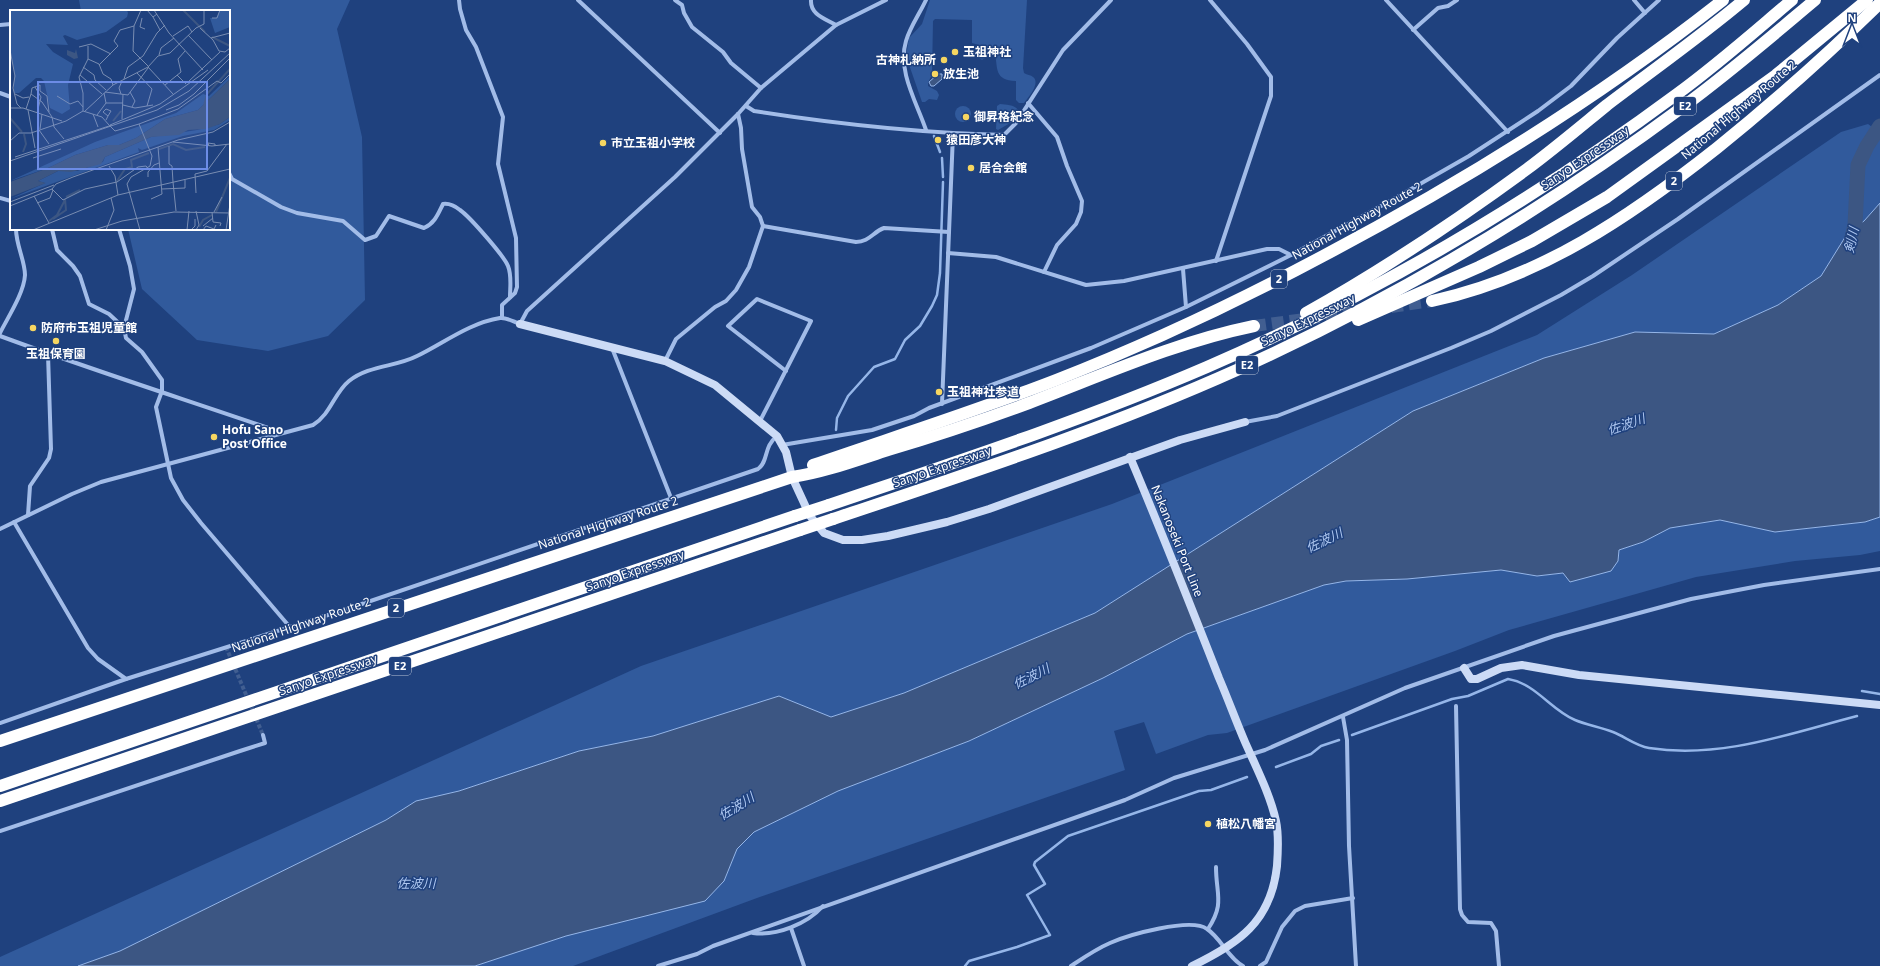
<svg xmlns="http://www.w3.org/2000/svg" width="1880" height="966" viewBox="0 0 1880 966" font-family="'Noto Sans','Noto Sans JP',sans-serif">
  <style>
    .green { fill: #315a9c }
    .water { fill: #3c5683; stroke: #95b6e9 }
    .lines { fill: none; stroke-linecap: round; stroke-linejoin: round }
    .stream { stroke: #95b6e9; stroke-width: 2.5 }
    .river { stroke: #3c5683; stroke-width: 15 }
    .street-tunnel { stroke: #415e91; stroke-width: 4; stroke-dasharray: 4 2; stroke-linecap: butt }
    .highway-tunnel { stroke: #415e91; stroke-width: 12; stroke-dasharray: 12 6; stroke-linecap: butt }
    .street { stroke: #a2bce8; stroke-width: 4 }
    .secondary { stroke: #ccdbf6; stroke-width: 8 }
    .highway { stroke: #fff; stroke-width: 12 }
    .highway-bridge { stroke: #fff; stroke-width: 12 }
    .poi-dot { fill: #f6d661; stroke: #1f417e; stroke-width: 1.5 }
    .labels { text-anchor: middle; stroke-width: 3; stroke-linejoin: round; paint-order: stroke }
    .shield { fill: #1f417e; stroke: #bcc6d8; stroke-width: 1 }
    .shield-label { font-size: 11px; font-weight: bold; fill: #fff }
    .poi-label { font-size: 12px; font-weight: bold; fill: #fff; stroke: #1f417e; text-anchor: start }
    .street-label { font-size: 12px; fill: #fff; stroke: #1f417e }
    .water-label { font-size: 13px; font-style: italic; fill: #adc6ef; stroke: #1f417e }
    .inset-river { fill: none; stroke: #3c5683; stroke-width: 2 }
    .inset-road { fill: none; stroke: #798db2; stroke-width: 1 }
    .view { fill: #6c8ce6; fill-opacity: 0.15; stroke: #6c8ce6; stroke-width: 2 }
    .inset-edge { fill: none; stroke: #fff; stroke-width: 2 }
  </style>
  <rect width="100%" height="100%" fill="#1f417e"/>
  <g class="green">
    <polygon points="79,0 350,0 337,29 362,137 365,300 328,336 268,351 197,340 142,289 128,229 229,229 229,11 81,11"/>
    <path d="M930,0H1027L1023,68L1024,73C1027,75 1031,75 1033,77C1041,83 1028,98 1024,103H1019L1016,100V81C994,80 998,69 995,53H987L985,58L982,60L976,56L975,51L978,49L979,45L972,43V20L935,19L933,21L932,74L928,83V86L937,91L939,95L937,100L929,99L925,102H922L906,56L909,38L922,24Z"/>
    <path d="M1000,104C1006,105 1014,104 1018,110L1012,122L998,130L996,129L997,106Z"/>
    <circle cx="963" cy="114" r="8"/>
    <polygon points="1868,124 1880,133 1880,203 1864,221 1847,234 1821,276 1778,305 1714,334 1635,332 1544,358 1413,411 1095,613 904,693 831,717 779,696 653,736 579,751 459,791 416,801 386,820 120,951 78,966 0,966 0,957 641,666 1112,504 1537,335 1632,275 1841,132"/>
    <polygon points="1880,517 1880,551 1860,555 1795,561 1696,577 1509,630 1455,651 1227,733 1208,735 1156,754 1144,722 1114,731 1125,770 757,898 573,966 475,966 566,936 724,881 737,849 754,832 837,791 969,741 1103,678 1187,634 1324,585 1346,581 1407,579 1501,570 1537,576 1564,573 1618,561 1619,550 1643,542 1670,528 1720,520 1775,532 1865,522"/>
  </g>
  <g class="water">
    <polygon points="938,74 942,74 942,79 934,86 931,86 929,82"/>
    <polygon points="1880,203 1880,517 1865,522 1775,532 1720,520 1670,528 1643,542 1619,550 1618,561 1611,571 1570,582 1563,573 1537,576 1501,570 1407,579 1346,581 1324,585 1187,634 1103,678 969,741 838,791 754,832 737,849 724,881 705,901 566,936 475,966 78,966 120,951 386,820 416,801 459,791 579,751 653,736 779,696 831,717 904,693 1095,613 1413,411 1544,358 1635,332 1714,334 1778,305 1821,276 1847,234 1864,221"/>
  </g>
  <g class="lines">
    <g class="stream">
      <polyline points="934,136 940,152"/>
      <polyline points="942,158 943,177"/>
      <polyline points="836,430 837,418 848,396 874,367 895,359 905,340 920,326 932,306 937,295 940,273 943,182"/>
      <polyline points="1862,691 1880,694"/>
      <path d="M1352,735L1452,699L1468,696L1508,679C1535,683 1551,710 1575,720C1587,725 1600,727 1613,732C1624,736 1636,746 1649,748C1721,759 1788,734 1857,716"/>
      <polyline points="1276,767 1311,754 1321,746 1339,740"/>
      <polyline points="965,966 969,961 1017,947 1050,935 1027,895 1045,884 1034,865 1035,862 1068,836 1199,791 1211,790 1247,777"/>
    </g>
    <polyline class="river" points="1850,247 1855,225 1858,165 1867,146 1880,126"/>
    <polyline class="street-tunnel" points="226,647 263,735"/>
    <g class="highway-tunnel">
      <polyline points="1391,307 1432,301"/>
      <polyline points="1254,326 1355,312"/>
    </g>
    <g class="street">
      <polyline points="459,0 460,9 466,30 476,47 503,117 498,164 516,238 517,287 515,293 502,305 502,318"/>
      <polyline points="578,0 720,133"/>
      <polyline points="675,0 682,5 684,13 692,27 723,52 731,63 761,88"/>
      <path d="M811,0C810,15 826,19 836,25"/>
      <polyline points="1210,0 1247,44 1271,77 1271,96 1216,261"/>
      <polyline points="1386,0 1508,132"/>
      <polyline points="1634,0 1645,13"/>
      <polyline points="0,25 11,24"/>
      <polyline points="1413,30 1438,8 1448,6 1457,0"/>
      <polyline points="0,93 11,97"/>
      <polyline points="1028,103 1057,137 1067,166 1082,201 1081,212 1076,224 1057,245 1044,272"/>
      <path d="M746,106L754,111C836,124 921,133 1004,135L1016,123L1063,50L1111,0"/>
      <polyline points="738,114 741,128 742,149 752,207 760,217 763,226"/>
      <path d="M926,130C917,103 897,71 906,41C910,27 920,13 926,0"/>
      <path d="M229,173L232,179L281,207L297,213L343,221L365,240L376,236L389,216L424,228C435,223 438,214 443,204C450,203 455,206 460,210C470,217 504,256 508,266C512,276 510,287 510,297"/>
      <polyline points="0,198 11,201"/>
      <path d="M763,226L856,242C869,242 873,232 884,228L949,232"/>
      <polyline points="52,229 57,250 73,266 80,276 89,304 109,314 124,328"/>
      <polyline points="119,229 130,266 134,289 124,328 126,338 142,352 162,380 162,391 156,407 171,478 183,500 201,523 289,626"/>
      <polyline points="948,253 996,257 1086,285 1124,281 1267,249 1279,249 1291,255"/>
      <polyline points="1183,269 1186,307"/>
      <path d="M0,333C8,317 24,293 25,275C25,261 16,245 16,229"/>
      <path d="M0,336C92,370 187,400 280,432"/>
      <polyline points="612,348 671,498"/>
      <polyline points="665,361 676,339 715,307 726,301 736,290 749,267 763,226"/>
      <polyline points="942,404 953,134"/>
      <polyline points="760,421 811,321 757,299 728,326 786,371"/>
      <polyline points="1245,422 1277,416 1451,348 1491,331 1561,295 1593,276 1678,219 1880,75"/>
      <polyline points="782,445 872,430 914,416 929,408 1091,348 1186,307 1291,255 1392,200 1469,156 1538,111 1571,86 1617,38 1659,0"/>
      <polyline points="28,515 30,486 49,458 51,449 48,354"/>
      <polyline points="14,522 88,648 98,659 126,679"/>
      <path d="M0,529L72,494L101,482L313,425C331,414 334,393 349,381C369,365 396,367 417,356C444,343 469,323 500,318C506,317 514,322 520,324L527,311L675,177L738,114L761,88L836,25L886,0"/>
      <polyline points="1456,706 1460,909 1462,915 1468,922 1491,923 1496,931 1499,966"/>
      <polyline points="1343,717 1347,740 1349,846 1356,966"/>
      <path d="M0,723L126,679L350,608L758,469C769,461 763,447 777,436"/>
      <polyline points="0,831 240,751 265,743 263,735"/>
      <polyline points="791,928 804,966"/>
      <path d="M1208,929C1225,903 1216,895 1216,867"/>
      <path d="M753,933C777,936 807,924 823,906"/>
      <polyline points="658,966 697,954 713,946 1125,800 1174,778 1265,750 1405,688 1554,636 1691,599 1764,585 1880,569"/>
      <path d="M1071,966C1083,958 1096,949 1110,943C1128,935 1191,917 1207,929C1221,938 1228,958 1243,966"/>
      <polyline points="1260,966 1266,962 1282,927 1295,911 1305,906 1353,898"/>
    </g>
    <g class="secondary">
      <polyline points="520,324 665,361 715,385 777,436 786,452 792,477 810,516 824,533 843,540 862,540 888,536 947,522 989,509 1180,440 1245,422"/>
      <path d="M1130,457C1161,530 1190,604 1219,678C1228,699 1236,721 1245,742C1256,767 1270,794 1276,821C1279,835 1278,852 1277,866C1271,922 1238,944 1192,966"/>
      <polyline points="1464,668 1471,679 1477,679 1501,668 1522,665 1579,675 1880,705"/>
    </g>
    <g class="highway">
      <path d="M1432,301C1540,278 1631,216 1717,148C1774,102 1828,54 1880,3"/>
      <path d="M1306,313C1383,270 1456,221 1527,169C1554,149 1580,127 1607,105C1653,70 1700,37 1744,0"/>
      <polyline points="1358,320 1479,267 1532,241 1607,197 1776,75 1867,0"/>
      <path d="M813,465C894,437 976,411 1056,380C1148,344 1237,302 1323,256C1463,182 1599,98 1723,0"/>
      <path d="M829,505C956,462 1084,420 1207,367C1374,295 1531,202 1677,94C1717,65 1754,32 1792,0"/>
      <path d="M833,519C970,473 1108,428 1239,369C1397,298 1545,209 1684,106C1729,73 1772,36 1815,0"/>
      <path d="M0,741L792,477C825,472 857,460 888,450C935,436 983,420 1029,403C1103,375 1176,342 1254,326"/>
      <polyline points="0,786 795,516"/>
      <polyline points="0,801 800,530"/>
    </g>
    <g class="highway-bridge">
      <polyline points="795,516 829,505"/>
      <polyline points="800,530 833,519"/>
    </g>
  </g>
  <g class="poi-dot">
    <circle cx="955" cy="52" r="4"/>
    <circle cx="944" cy="60" r="4"/>
    <circle cx="935" cy="74" r="4"/>
    <circle cx="966" cy="117" r="4"/>
    <circle cx="938" cy="140" r="4"/>
    <circle cx="603" cy="143" r="4"/>
    <circle cx="971" cy="168" r="4"/>
    <circle cx="33" cy="328" r="4"/>
    <circle cx="56" cy="341" r="4"/>
    <circle cx="939" cy="392" r="4"/>
    <circle cx="214" cy="437" r="4"/>
    <circle cx="1208" cy="824" r="4"/>
  </g>
  <g class="labels">
    <g class="shield">
      <rect x="1674" y="97" width="22" height="18" rx="3"/>
      <rect x="1666" y="172" width="16" height="18" rx="3"/>
      <rect x="1271" y="270" width="16" height="18" rx="3"/>
      <rect x="1236" y="356" width="22" height="18" rx="3"/>
      <rect x="388" y="599" width="16" height="18" rx="3"/>
      <rect x="389" y="657" width="22" height="18" rx="3"/>
    </g>
    <g class="shield-label">
      <text x="1685" y="110">E2</text>
      <text x="1674" y="185">2</text>
      <text x="1279" y="283">2</text>
      <text x="1247" y="369">E2</text>
      <text x="396" y="612">2</text>
      <text x="400" y="670">E2</text>
    </g>
    <g class="poi-label">
      <text x="963" y="56">玉祖神社</text>
      <text x="936" y="64" text-anchor="end">古神札納所</text>
      <text x="943" y="78">放生池</text>
      <text x="974" y="121">御昇格紀念</text>
      <text x="946" y="144">猿田彦大神</text>
      <text x="611" y="147">市立玉祖小学校</text>
      <text x="979" y="172">居合会館</text>
      <text x="41" y="332">防府市玉祖児童館</text>
      <text x="56" y="358" text-anchor="middle">玉祖保育園</text>
      <text x="947" y="396">玉祖神社参道</text>
      <text x="222" y="434">Hofu Sano<tspan x="222" dy="14">Post Office</tspan></text>
      <text x="1216" y="828">植松八幡宮</text>
    </g>
    <g class="street-label">
      <text transform="translate(1739 110) rotate(-40)" y="4">National Highway Route 2</text>
      <text transform="translate(1585 158) rotate(-34)" y="4">Sanyo Expressway</text>
      <text transform="translate(1357 221) rotate(-29)" y="4">National Highway Route 2</text>
      <text transform="translate(1308 320) rotate(-26)" y="4">Sanyo Expressway</text>
      <text transform="translate(942 467) rotate(-19)" y="4">Sanyo Expressway</text>
      <text transform="translate(608 523) rotate(-18)" y="4">National Highway Route 2</text>
      <text transform="translate(1177 541) rotate(68)" y="4">Nakanoseki Port Line</text>
      <text transform="translate(635 571) rotate(-19)" y="4">Sanyo Expressway</text>
      <text transform="translate(301 625) rotate(-19)" y="4">National Highway Route 2</text>
      <text transform="translate(328 675) rotate(-19)" y="4">Sanyo Expressway</text>
    </g>
    <g class="water-label">
      <text transform="translate(1851 240) rotate(-77)" y="5">剣川</text>
      <text transform="translate(1626 424) rotate(-19)" y="5">佐波川</text>
      <text transform="translate(1324 540) rotate(-26)" y="5">佐波川</text>
      <text transform="translate(1031 676) rotate(-27)" y="5">佐波川</text>
      <text transform="translate(736 806) rotate(-32)" y="5">佐波川</text>
      <text x="416" y="888">佐波川</text>
    </g>
  </g>
  <g transform="translate(10 10)">
    <rect width="220" height="220" fill="#1f417e"/>
    <path d="M0,0H117L118,3L117,7L96,22L67,30L55,25L53,26L58,35L36,34L43,42L63,54L58,75L60,99L52,104L40,98L34,71L31,68H26L9,83H4V59L0,42ZM210,0L220,1V17L205,23L200,8H206ZM220,66V69L188,100L155,109L126,128L109,135H98L65,145L38,158L0,171L85,132L166,103L193,84L199,86ZM220,107V110L204,120L173,126L132,140L128,138L129,142L0,189L35,173L28,171L48,161H67L93,152L95,147L141,127L187,120L210,114Z" fill="#315a9c"/>
    <path d="M66,39L68,48L64,49L57,45V40L65,43ZM220,69V107L210,114L196,119L178,120L169,125L141,127L95,147L91,154L61,162L48,161L28,171L36,173L0,187V172L38,158L65,145L98,135H109L126,128L155,109L188,100Z" fill="#3c5683"/>
    <path class="inset-river" d="M173,0L195,22M202,27L220,36M194,96L197,84L220,59M0,108L12,122M103,111L111,101M149,139L163,134L176,140L195,137M13,142L16,134L14,124M107,171L115,159L122,157L121,150L139,143M56,187L70,180M206,202L220,168M43,209L56,200L55,189M39,211L47,205L55,190M189,217L193,210L202,205"/>
    <path class="inset-road" d="M131,0L124,16L123,41L139,57M137,0L143,7L147,4M144,0L159,23L193,60M143,7L150,20M132,8L130,17L135,19M202,8H207L210,0M190,18L203,30L209,41L215,42L220,38M178,25L202,50M163,26L178,16L182,22M201,28L220,23M69,37L81,34L101,44M0,40L5,66L3,78L7,94L11,98M149,45L151,38L164,28M78,49L89,54L93,64L101,69L103,75M89,55L108,36L104,31L110,20L124,16M73,57L84,65L85,70L96,80M138,57L163,84M127,63L142,79L137,96M70,65L92,84M167,65L176,74M114,69L118,57L133,46L147,23L155,15M178,72L210,42M155,75L171,62L168,49L175,41M25,77L31,87L27,103M95,82L118,85L138,58M120,82L125,91L122,97M5,84L13,88L19,87M21,84L22,78L30,75V81L37,86L39,102M111,84L109,78L112,71M47,86L60,94L68,91L73,97M96,93H113M113,95L125,98L143,95M0,98H13L52,111M16,99L21,84L32,92L42,107L44,117L54,129M18,100L25,138M156,100L169,95L184,84L220,48M73,101V83L69,67L78,49V36M74,102L103,75L138,57L148,46L160,43L186,18L194,14V0M83,104L88,117M87,105L96,93L94,83M112,109L113,84M96,110L98,106L101,101L96,99L93,102L98,106M129,114L168,99L207,71L211,73L220,64M99,115L105,121L129,114L142,146L140,156L121,167L117,174L130,220M100,115L150,94L198,60M30,119L32,104M29,120L39,134M0,131L9,123H21L56,111L73,101L92,107L99,115M163,132L202,136L220,134M159,136V154L162,156L163,172M199,136L198,133L205,134V136M5,147L102,115M23,148L51,139M0,151L147,100L179,81L220,43M99,156L105,166L108,185M138,167V162L144,155L149,153M220,169V184M163,172L166,201M42,179L53,190L75,179L107,172L128,157L136,156L140,160M152,179L175,178V170M186,183L185,164L197,161L217,134M24,186L39,213M141,189L152,184L148,137M0,192L44,175M27,193L40,188L43,180M0,196L42,179L46,174L63,167L168,130L203,122L220,112M202,202L203,212L211,213L210,216M204,202L212,187M193,216L203,208M23,220L108,185L220,159M84,220L112,211L164,202L220,203M96,220L104,200L101,188M177,220L179,201M181,220L185,216V209M186,220L189,215L186,201M193,220L196,216L204,219L206,215M216,220L220,194"/>
    <path class="view" d="M28,72H197V159H28Z"/>
    <rect width="220" height="220" class="inset-edge"/>
  </g>
  <g transform="translate(1852 28)" stroke="#1f417e" stroke-width="3" paint-order="stroke">
  <path d="M0-3L7 15L0 10L-7 15Z" fill="#ffffff"/>
  <text y="-6" font-size="11" font-weight="bold" text-anchor="middle" fill="#ffffff">N</text>
  </g>
</svg>
